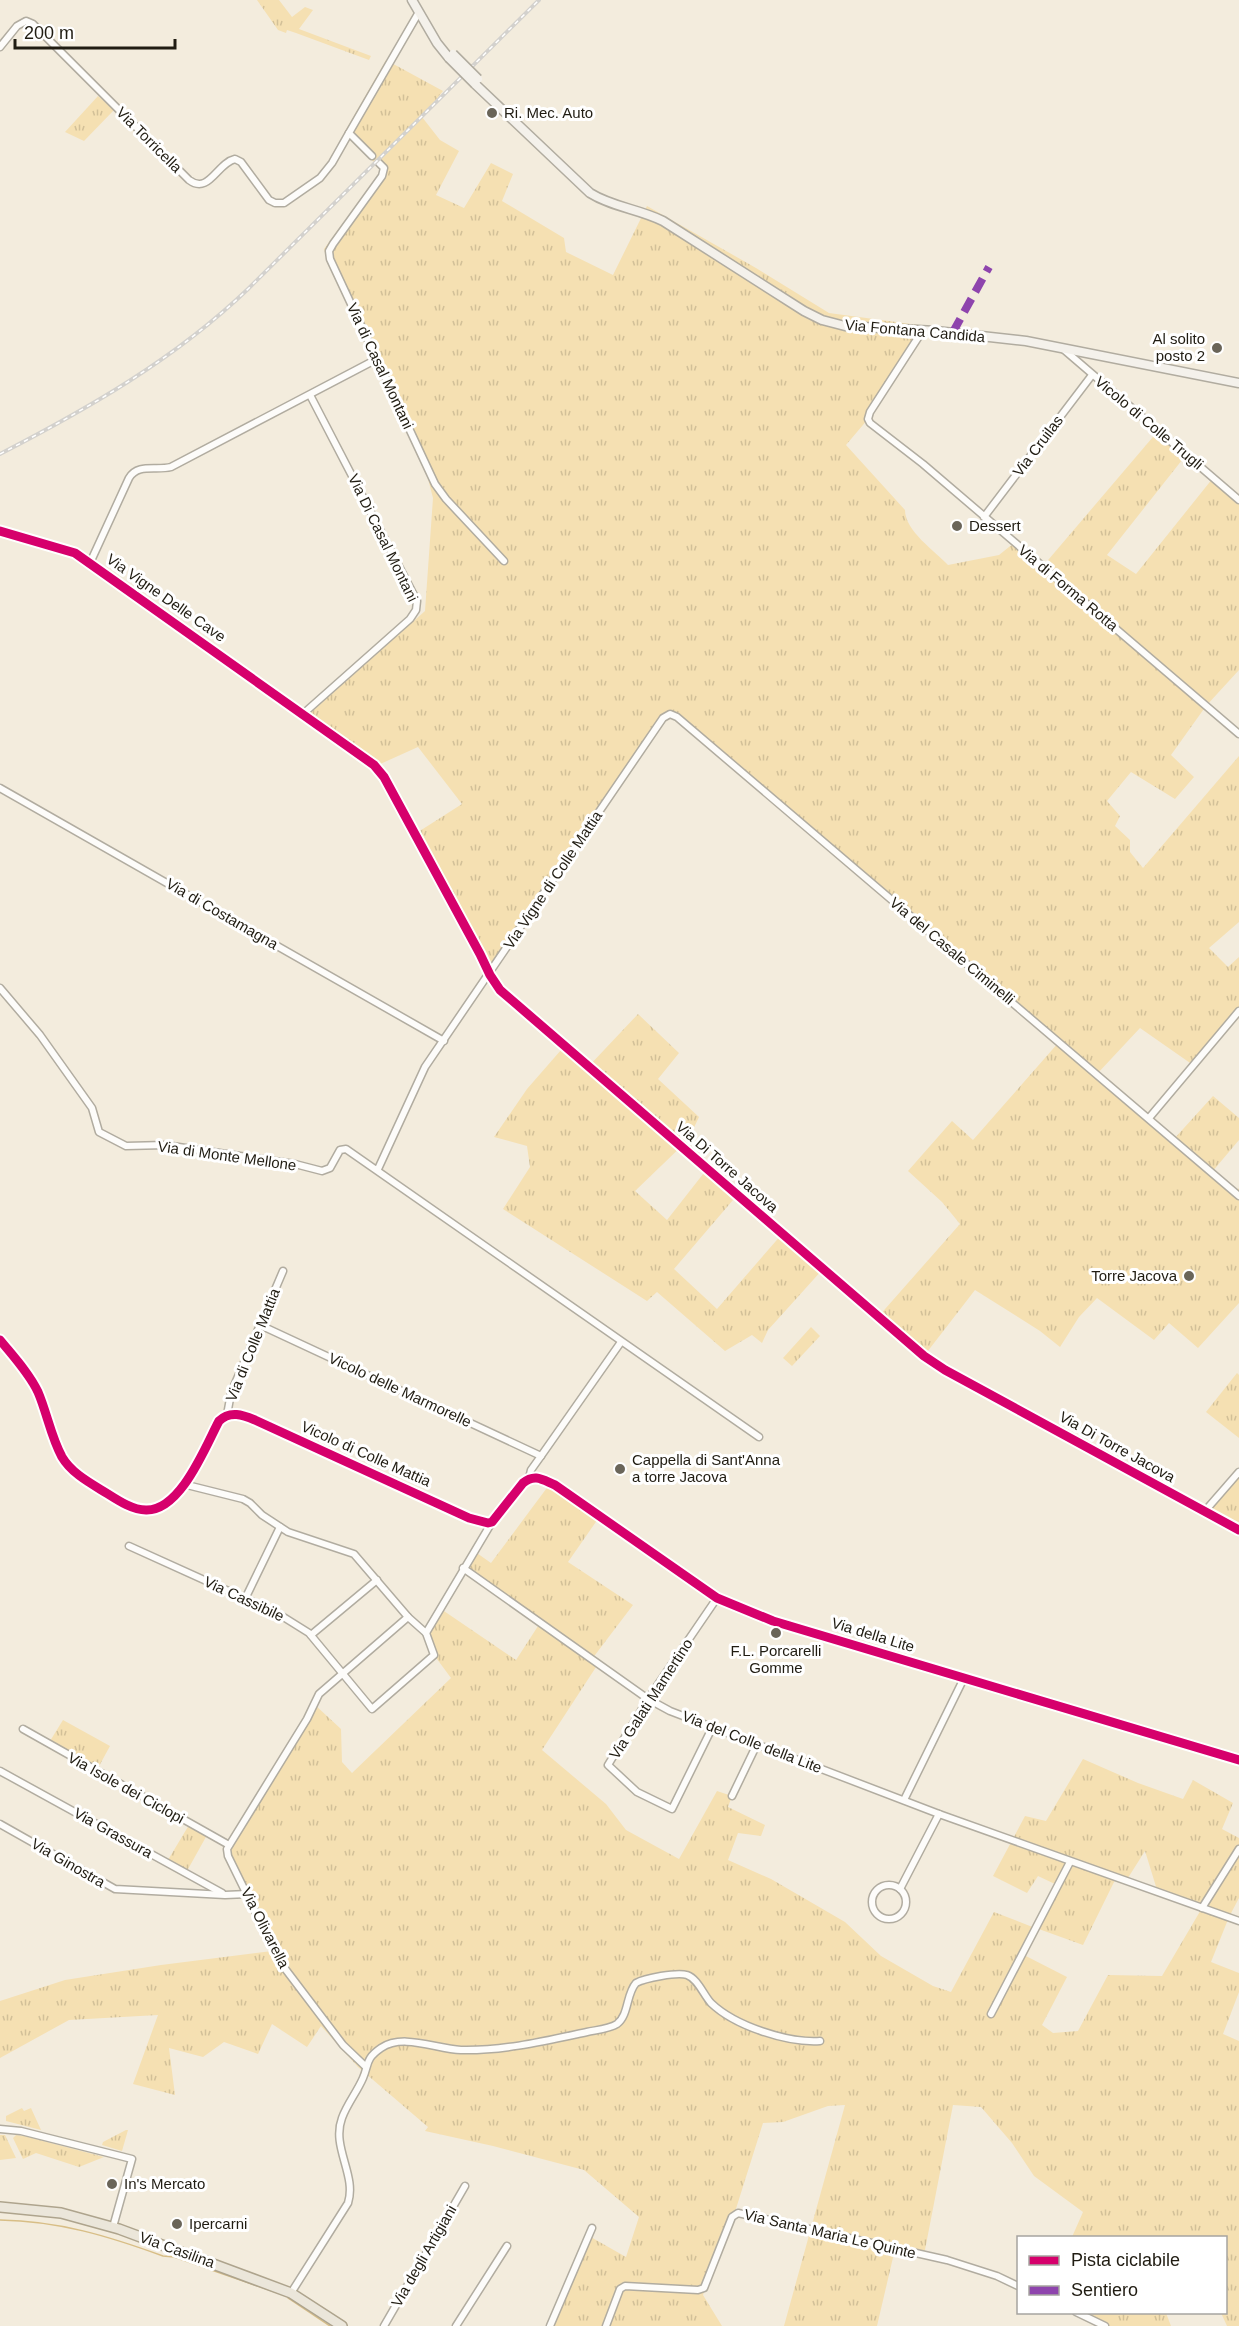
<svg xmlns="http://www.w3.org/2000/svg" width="1239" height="2326" viewBox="0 0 1239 2326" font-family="Arial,sans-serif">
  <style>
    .grass { fill: url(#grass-tufts); fill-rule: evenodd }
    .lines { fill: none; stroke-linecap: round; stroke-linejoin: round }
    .stream { stroke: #d8be86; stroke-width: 1.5 }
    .street-casing { stroke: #b1aca0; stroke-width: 9 }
    .secondary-casing { stroke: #b1aca0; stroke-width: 11 }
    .primary-casing { stroke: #aea48d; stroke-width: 12 }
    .street { stroke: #fdfcfa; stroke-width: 6 }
    .secondary { stroke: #f4f1eb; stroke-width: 8 }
    .primary { stroke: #ebe6da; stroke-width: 9 }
    .rail-casing { stroke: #d3d1cd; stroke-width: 4 }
    .rail { stroke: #fff; stroke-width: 1.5; stroke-dasharray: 4.5; stroke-linecap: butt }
    .secondary-bridge-casing { stroke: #b1aca0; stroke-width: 11; stroke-linecap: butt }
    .secondary-bridge { stroke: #f4f1eb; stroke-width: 8 }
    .quiet { stroke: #8e44ad; stroke-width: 8; stroke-dasharray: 15 8; stroke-linecap: butt }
    .cycleway-casing { stroke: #fff; stroke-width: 13 }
    .cycleway { stroke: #d6006c; stroke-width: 9 }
    .poi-dot { fill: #6a6559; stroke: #fff; stroke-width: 2 }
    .labels { text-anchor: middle; stroke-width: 6; stroke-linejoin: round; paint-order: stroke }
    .poi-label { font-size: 15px; fill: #201c12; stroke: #fff; text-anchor: start }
    .street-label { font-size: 15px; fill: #201c12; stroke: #fff }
  </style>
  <defs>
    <pattern id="grass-tufts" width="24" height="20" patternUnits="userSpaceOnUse" patternTransform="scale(1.5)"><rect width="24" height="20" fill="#f5e0b2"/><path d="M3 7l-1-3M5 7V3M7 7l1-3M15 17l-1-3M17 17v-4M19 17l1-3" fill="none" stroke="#d2c098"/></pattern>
  </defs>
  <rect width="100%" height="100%" fill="#f3ecdd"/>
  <g class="grass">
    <polygon points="257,0 279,0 292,17 305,7 313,10 299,29 371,56 369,60 296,33 287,30 286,33 278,30"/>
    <path d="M386,60L443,91L422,117L440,140L459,151L436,195L464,208L491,163L513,174L502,201L564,238L566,252L613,275L647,206L756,268L829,313L926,326L868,419L846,445L905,510C905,531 935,551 948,565L999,555L1014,543L1043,566L1158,431L1186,455L1107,555L1136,574L1213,478L1239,500V670L1206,706L1171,755L1194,777L1175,799L1131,772L1107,801L1120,816L1115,826L1130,840V852L1143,868L1239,756V922L1209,948L1228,967L1239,957V1011L1193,1065L1140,1028L1097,1074L1174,1139L1213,1096L1239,1118V1140L1212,1172L1236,1192L1239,1188V1303L1198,1348L1169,1323L1154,1340L1097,1298L1079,1317L1060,1347L1040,1331L975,1290L924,1356L878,1317L960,1224L942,1202L908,1171L952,1121L973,1140L1059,1042L677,717L663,718L490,975L415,834L462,804L418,747L378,765L308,715L425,611L433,498L427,475L327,260L324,249L382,170L344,133Z"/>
    <polygon points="98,96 114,110 84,141 65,132"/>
    <polygon points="638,1014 679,1053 658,1079 699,1117 688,1140 635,1191 667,1220 707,1169 733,1200 674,1269 717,1309 782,1234 823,1269 768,1330 762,1343 752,1335 725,1351 657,1292 647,1301 503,1209 530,1167 527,1146 494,1137 527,1089 561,1050 588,1067"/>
    <polygon points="811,1327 820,1336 792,1366 783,1358"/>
    <polygon points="1237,1373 1239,1375 1239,1438 1206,1412"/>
    <polygon points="1239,1472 1239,1530 1205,1511"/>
    <path d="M552,1481L600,1516L568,1562L633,1605L592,1659L598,1664L542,1750L606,1804L626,1830L679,1859L717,1791L732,1796L728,1807L765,1825L761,1836L738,1833L728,1860L771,1879L845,1922L881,1956L933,1986L951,1992L994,1912L1035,1928L1057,1885L1038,1876L1027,1893L993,1876L1025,1816L1046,1821L1083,1759L1138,1783L1183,1799L1193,1780L1233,1803L1222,1829L1239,1838V1849L1236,1854L1239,1855V1898L1229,1917L1211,1962L1239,1973V1992L1223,2034L1239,2041V2326H1227L1221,2313L1226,2312V2238L1072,2237L1083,2212L1034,2176L1012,2143L981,2107L953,2105L924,2255L895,2249L877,2326H784L845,2105L828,2106L783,2122L763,2123L734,2215L703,2295L722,2326H551L589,2236L626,2257L639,2217L584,2170L493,2146L425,2131L428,2127L358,2067L321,2026L307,2047L272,2024L258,2054L224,2042L203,2057L169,2048L175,2095L133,2084L158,2015L69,2020L0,2058V2001L65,1980L161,1965L272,1951L228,1856L229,1845L314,1704L341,1729L342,1762L352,1773L451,1678L434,1655L426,1633L441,1609L516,1660L540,1623L463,1568L474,1551L491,1563ZM1145,1851L1158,1893L1202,1908L1162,1976L1108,1975L1078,2031L1053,2033L1042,2025L1067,1977L1022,1954L1036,1928L1083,1945L1116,1878L1126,1881Z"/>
    <polygon points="63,1720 110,1746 98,1768 50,1741"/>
    <polygon points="189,1825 207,1835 187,1871 168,1860"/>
    <polygon points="22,2108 24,2111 31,2108 41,2130 6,2121 6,2116"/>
    <polygon points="126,2130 128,2130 122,2151 102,2145 103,2142"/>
    <polygon points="0,2135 5,2135 16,2158 0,2160"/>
    <polygon points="16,2135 24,2136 104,2157 79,2167 36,2153 23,2159 13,2138"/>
    <polygon points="1076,2313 1166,2313 1171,2326 1102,2326"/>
  </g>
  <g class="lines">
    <g class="stream">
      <path d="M0,2220C59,2221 108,2236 163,2256L174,2257L278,2293"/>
      <polyline points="288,2298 330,2326"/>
    </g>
    <defs>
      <g id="street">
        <path d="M0,47L17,26L26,21L33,24L189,180C209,195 217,163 235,159L241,162L269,200L275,203H284L320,178L332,163L349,133"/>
        <polyline points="372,156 349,133 419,12"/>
        <polyline points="379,163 384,168 382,176 333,244 329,251 330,259 435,484 446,499 504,561"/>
        <polyline points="923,330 870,412 868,419 870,423 923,464 1239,734"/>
        <polyline points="1062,348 1239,500"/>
        <polyline points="984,517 1092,375"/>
        <polyline points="0,531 75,553 374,765 384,777 480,954 490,975 500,990 924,1356 945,1370 1239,1530"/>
        <path d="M90,563L129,478C138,463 156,471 171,467L377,359"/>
        <polyline points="304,713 410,619 416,610 417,601 310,395"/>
        <polyline points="0,788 444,1041"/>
        <polyline points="0,988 40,1035 92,1108 99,1132 126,1146 165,1145 295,1164 322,1171 330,1168 340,1150 346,1149 759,1437"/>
        <polyline points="1149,1118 1239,1011"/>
        <polyline points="378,1169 425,1067 663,718 670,714 677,717 1239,1196"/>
        <polyline points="260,1325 541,1456"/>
        <polyline points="227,1415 231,1393 283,1271"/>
        <polyline points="529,1478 531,1470 541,1456 621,1342"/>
        <polyline points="1205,1511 1239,1472"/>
        <polyline points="129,1546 277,1613 309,1633 372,1709 434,1655 426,1633 408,1617 354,1554 288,1532 262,1515 250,1503 243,1499 183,1484"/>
        <polyline points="463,1568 648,1699 670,1711 939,1814 1239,1921"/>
        <polyline points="245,1599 280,1527"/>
        <polyline points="426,1633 492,1522"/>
        <polyline points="311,1635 377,1580"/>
        <polyline points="713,1726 672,1809 637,1792 608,1765 648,1699 717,1598"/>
        <polyline points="23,1729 229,1845"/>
        <polyline points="0,1771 222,1893"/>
        <polyline points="732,1796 757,1744"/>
        <polyline points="904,1800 964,1678"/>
        <polyline points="0,1824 115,1889 225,1895 248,1894"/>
        <circle cx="889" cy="1902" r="17"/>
        <polyline points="900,1889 939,1814"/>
        <polyline points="1202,1908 1239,1849"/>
        <polyline points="991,2014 1070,1862"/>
        <polyline points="365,2066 343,2045 280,1962 228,1856 227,1849 307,1719 319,1694 408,1617"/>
        <polyline points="0,2129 21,2131 132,2159 113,2227"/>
        <path d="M291,2293L348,2203C357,2175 331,2147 342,2118C347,2104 357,2092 363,2078C369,2064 365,2059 381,2048C403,2033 436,2049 461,2050C503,2051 545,2041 587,2032C596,2030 609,2029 617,2024C629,2015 626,1994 636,1983C645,1978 677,1972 687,1975C698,1979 703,1994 711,2003C735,2026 787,2043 820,2041"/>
        <polyline points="1076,2312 1105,2326"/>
        <polyline points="384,2326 465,2186"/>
        <polyline points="456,2326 507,2246"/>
        <polyline points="550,2326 592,2228"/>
        <polyline points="606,2326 620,2289 625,2286 698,2290 704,2288 732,2217 738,2213 947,2260 997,2276 1018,2286"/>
      </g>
      <g id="secondary">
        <polyline points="412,0 437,43 449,58"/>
        <path d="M475,84L590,193C612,207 639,209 663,221L804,311L822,320L845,326L936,331L1026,341L1239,383"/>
        <path d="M0,1340C13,1356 29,1373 38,1392C47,1413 51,1437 62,1457C72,1474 92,1484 108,1494C119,1501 133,1510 146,1510C181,1511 206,1445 219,1421C230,1410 243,1415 255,1420L469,1518L488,1523L492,1522L523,1483C535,1473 543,1480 555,1485L717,1598L773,1621L1239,1760"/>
      </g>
      <polyline id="primary" points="0,2207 61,2213 119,2229 291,2293 342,2326"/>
    </defs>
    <use href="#street" class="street-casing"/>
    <use href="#secondary" class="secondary-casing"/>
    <use href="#primary" class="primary-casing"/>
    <use href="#street" class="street"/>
    <use href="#secondary" class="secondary"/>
    <use href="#primary" class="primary"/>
    <defs>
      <path id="rail" d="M0,454C89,408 175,359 248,289L539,0"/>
    </defs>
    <use href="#rail" class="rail-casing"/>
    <use href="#rail" class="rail"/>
    <defs>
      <g id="secondary-bridge">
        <polyline points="453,54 478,79"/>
        <polyline points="449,58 475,84"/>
      </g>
    </defs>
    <use href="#secondary-bridge" class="secondary-bridge-casing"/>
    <use href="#secondary-bridge" class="secondary-bridge"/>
    <polyline class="quiet" points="953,332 989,267"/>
    <defs>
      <g id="cycleway">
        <polyline points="0,531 75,553 374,765 384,777 480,954 490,975 500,990 924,1356 945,1370 1239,1530"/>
        <path d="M0,1340C13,1356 29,1373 38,1392C47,1413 51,1437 62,1457C72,1474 92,1484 108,1494C119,1501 133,1510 146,1510C181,1511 206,1445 219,1421C230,1410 243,1415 255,1420L469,1518L488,1523L492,1522L523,1483C535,1473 543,1480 555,1485L717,1598L773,1621L1239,1760"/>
      </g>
    </defs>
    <use href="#cycleway" class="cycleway-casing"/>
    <use href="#cycleway" class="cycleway"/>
  </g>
  <g class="poi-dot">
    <circle cx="492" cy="113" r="6"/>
    <circle cx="1217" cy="348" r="6"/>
    <circle cx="957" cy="526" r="6"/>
    <circle cx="1189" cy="1276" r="6"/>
    <circle cx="620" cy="1469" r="6"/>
    <circle cx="776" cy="1633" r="6"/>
    <circle cx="112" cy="2184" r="6"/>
    <circle cx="177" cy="2224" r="6"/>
  </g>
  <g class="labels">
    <g class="poi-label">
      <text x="504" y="118">Ri. Mec. Auto</text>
      <text x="1205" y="344" text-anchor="end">Al solito<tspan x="1205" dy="17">posto 2</tspan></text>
      <text x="969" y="531">Dessert</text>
      <text x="1177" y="1281" text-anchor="end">Torre Jacova</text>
      <text x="632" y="1465">Cappella di Sant'Anna<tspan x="632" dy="17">a torre Jacova</tspan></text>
      <text x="776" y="1656" text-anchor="middle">F.L. Porcarelli<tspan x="776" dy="17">Gomme</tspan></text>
      <text x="124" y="2189">In's Mercato</text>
      <text x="189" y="2229">Ipercarni</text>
    </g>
    <g class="street-label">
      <text transform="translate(149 140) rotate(45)" y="5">Via Torricella</text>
      <text transform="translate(915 331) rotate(5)" y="5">Via Fontana Candida</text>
      <text transform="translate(380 366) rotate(65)" y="5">Via di Casal Montani</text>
      <text transform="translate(1149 423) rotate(40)" y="5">Vicolo di Colle Trugli</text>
      <text transform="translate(1038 446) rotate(-53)" y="5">Via Cruilas</text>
      <text transform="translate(383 538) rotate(64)" y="5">Via Di Casal Montani</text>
      <text transform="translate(1068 588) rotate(40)" y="5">Via di Forma Rotta</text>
      <text transform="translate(166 598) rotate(35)" y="5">Via Vigne Delle Cave</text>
      <text transform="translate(553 880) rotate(-56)" y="5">Via Vigne di Colle Mattia</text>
      <text transform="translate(222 914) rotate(30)" y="5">Via di Costamagna</text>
      <text transform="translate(952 951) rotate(40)" y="5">Via del Casale Ciminelli</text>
      <text transform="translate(227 1156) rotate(8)" y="5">Via di Monte Mellone</text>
      <text transform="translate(727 1167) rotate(41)" y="5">Via Di Torre Jacova</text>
      <text transform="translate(253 1345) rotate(-68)" y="5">Via di Colle Mattia</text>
      <text transform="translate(400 1390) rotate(25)" y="5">Vicolo delle Marmorelle</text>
      <text transform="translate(1117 1447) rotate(29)" y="5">Via Di Torre Jacova</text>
      <text transform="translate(366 1454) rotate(24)" y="5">Vicolo di Colle Mattia</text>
      <text transform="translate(244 1599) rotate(25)" y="5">Via Cassibile</text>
      <text transform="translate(873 1635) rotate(17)" y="5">Via della Lite</text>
      <text transform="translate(651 1699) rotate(-57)" y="5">Via Galati Mamertino</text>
      <text transform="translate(752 1742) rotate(21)" y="5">Via del Colle della Lite</text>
      <text transform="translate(126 1788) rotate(29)" y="5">Via Isole dei Ciclopi</text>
      <text transform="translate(113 1833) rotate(29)" y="5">Via Grassura</text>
      <text transform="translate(68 1863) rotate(30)" y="5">Via Ginostra</text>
      <text transform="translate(265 1928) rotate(63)" y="5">Via Olivarella</text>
      <text transform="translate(830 2234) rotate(13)" y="5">Via Santa Maria Le Quinte</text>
      <text transform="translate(177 2250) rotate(20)" y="5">Via Casilina</text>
      <text transform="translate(424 2256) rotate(-60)" y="5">Via degli Artigiani</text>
    </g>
  </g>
  <rect x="1017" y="2236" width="210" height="78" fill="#ffffff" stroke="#a6a4a0" stroke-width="1.5"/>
  <rect x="1029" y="2256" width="30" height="9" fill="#d6006c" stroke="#a6a4a0" stroke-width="1.5"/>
  <text x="1071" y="2266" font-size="18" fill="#201c12">Pista ciclabile</text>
  <rect x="1029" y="2286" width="30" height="9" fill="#8e44ad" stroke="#a6a4a0" stroke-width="1.5"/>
  <text x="1071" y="2296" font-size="18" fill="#201c12">Sentiero</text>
  <path d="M15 39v9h160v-9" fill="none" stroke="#201c12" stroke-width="3"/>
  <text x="24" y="39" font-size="18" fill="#201c12" stroke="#ffffff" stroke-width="4.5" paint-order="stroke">200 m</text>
</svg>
